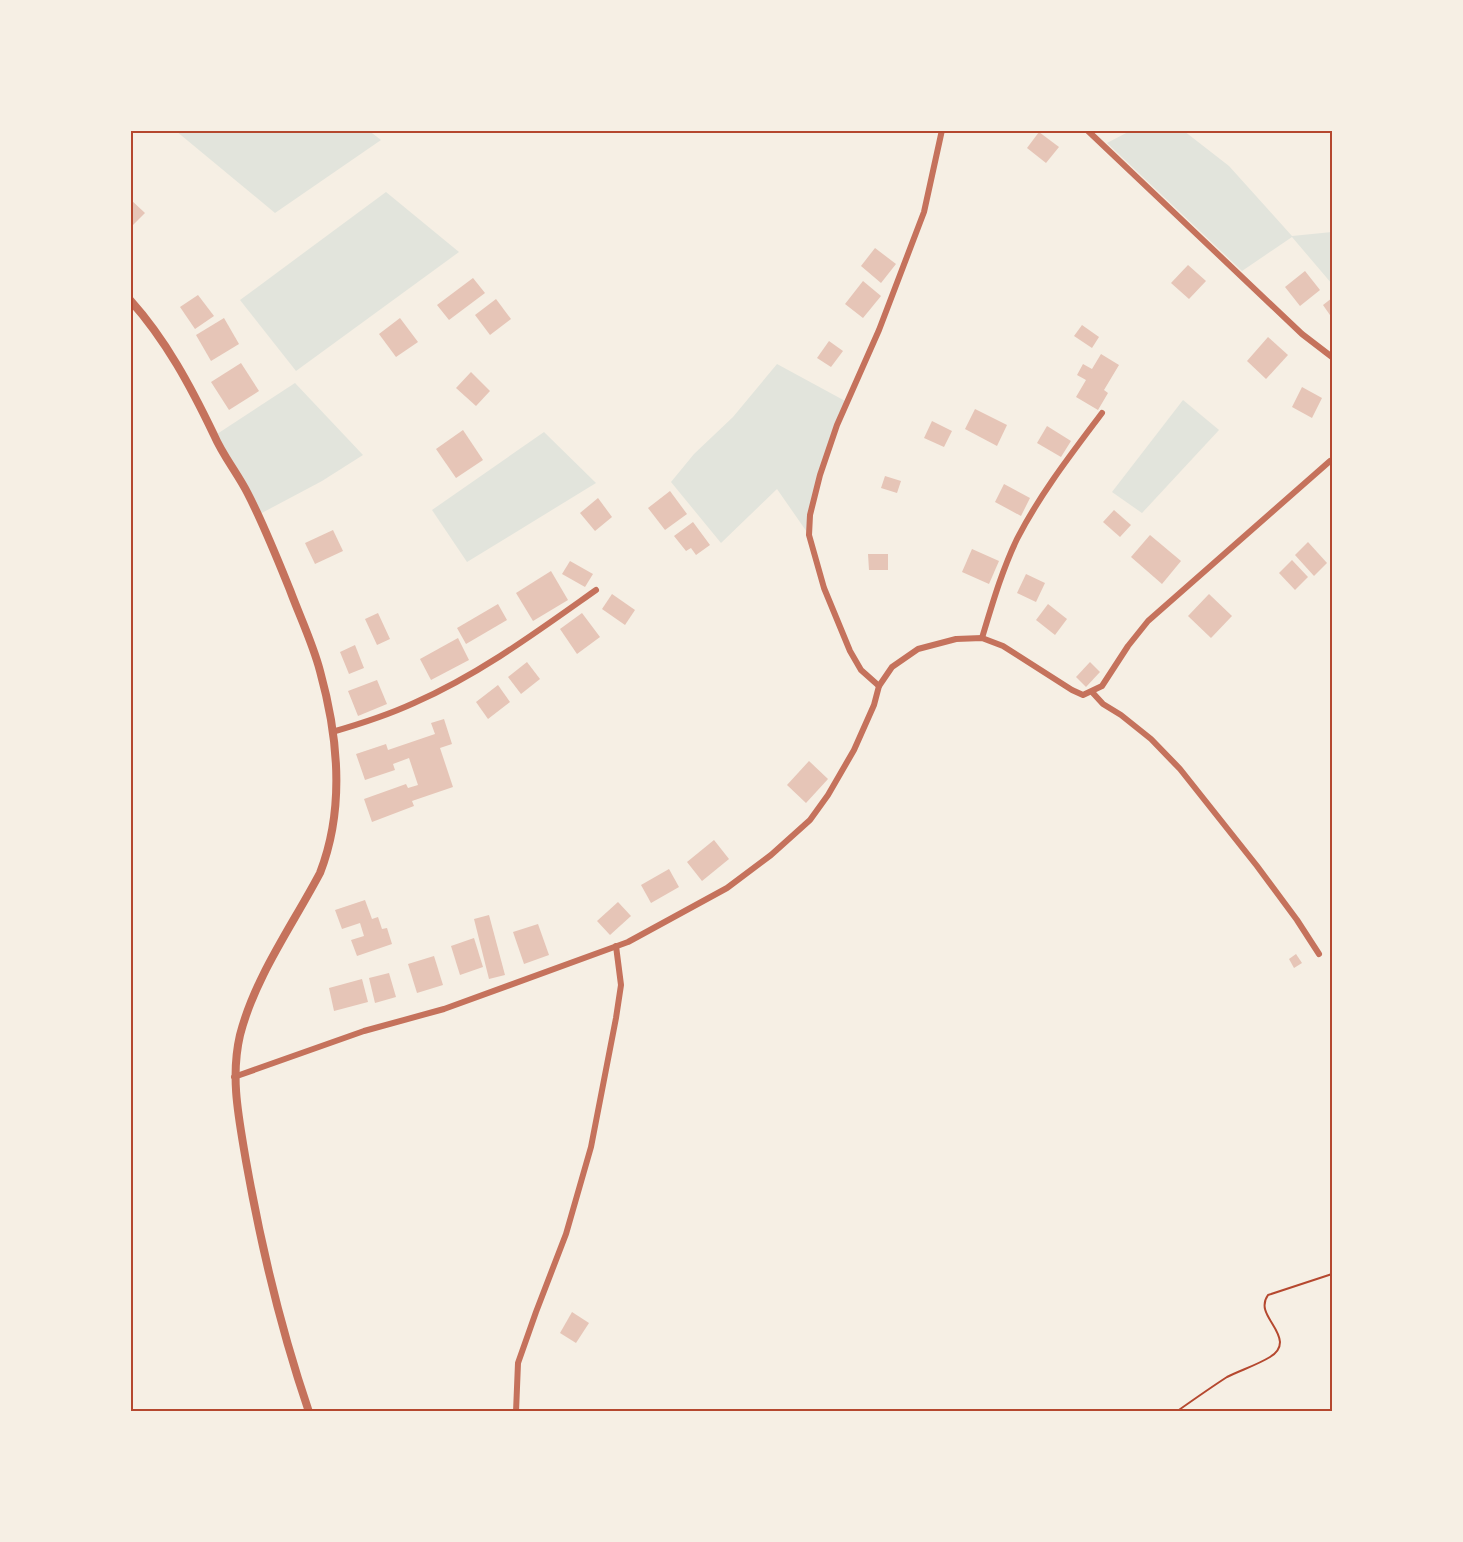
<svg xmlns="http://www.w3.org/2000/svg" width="1463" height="1542" viewBox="0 0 1463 1542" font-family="'Alegreya Sans',sans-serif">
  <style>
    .green { fill: #e2e4dc }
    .building { fill: #e6c5b7 }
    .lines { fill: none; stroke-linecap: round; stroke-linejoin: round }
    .path { stroke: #b5482f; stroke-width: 2 }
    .minor { stroke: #c5725c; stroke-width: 6 }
    .tertiary { stroke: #c5725c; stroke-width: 8 }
    .neatline { fill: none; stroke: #b5482f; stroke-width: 2 }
  </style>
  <rect width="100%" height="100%" fill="#f6efe4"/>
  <g class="green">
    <polygon points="368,130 381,140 275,213 176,131"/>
    <polygon points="1130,131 1184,131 1229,166 1292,236 1332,232 1332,284 1292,237 1242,271 1107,143"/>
    <polygon points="386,192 459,252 296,371 240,300"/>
    <polygon points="777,364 847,402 820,475 809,535 777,489 721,543 671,482 694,454 733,417"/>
    <polygon points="295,383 363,455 322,481 258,515 214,436"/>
    <polygon points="1183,400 1219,430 1142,513 1112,492"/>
    <polygon points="544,432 596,483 467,562 432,510"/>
  </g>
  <g class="building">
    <polygon points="1039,132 1059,147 1046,163 1027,148"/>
    <polygon points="130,199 145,213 130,228"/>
    <polygon points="875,248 896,264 881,283 861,266"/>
    <polygon points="1188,265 1206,281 1189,299 1171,283"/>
    <polygon points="1305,271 1320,290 1300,306 1285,287"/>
    <polygon points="473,278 485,293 449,320 437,305"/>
    <polygon points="863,281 881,296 863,318 845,304"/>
    <polygon points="198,295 214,316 195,329 180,307"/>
    <polygon points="1332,298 1332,318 1323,305"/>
    <polygon points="496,299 511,319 490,335 475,315"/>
    <polygon points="224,318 239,344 211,361 196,335"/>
    <polygon points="400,318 418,342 396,357 379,334"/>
    <polygon points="1082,325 1099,337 1092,348 1074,336"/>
    <polygon points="1268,337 1288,355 1266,379 1247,361"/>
    <polygon points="829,341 843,351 831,367 817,358"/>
    <polygon points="1101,354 1119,365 1104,390 1108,393 1098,410 1076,397 1086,380 1077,375 1083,364 1092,369"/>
    <polygon points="241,363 259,391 229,410 211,382"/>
    <polygon points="471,372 490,391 476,406 456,388"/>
    <polygon points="1302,387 1322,398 1312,418 1292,407"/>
    <polygon points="975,409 1007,425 997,446 965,429"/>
    <polygon points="932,421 952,431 944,447 924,438"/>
    <polygon points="1047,426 1071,441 1061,457 1037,443"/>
    <polygon points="463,430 483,460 456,478 436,449"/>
    <polygon points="885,476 901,481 897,493 881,488"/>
    <polygon points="1004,484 1030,498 1021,516 995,502"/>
    <polygon points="670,491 687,514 665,530 648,508"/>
    <polygon points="598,498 612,517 595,531 580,513"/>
    <polygon points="1114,510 1131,525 1120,537 1103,522"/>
    <polygon points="693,522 710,545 696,555 691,548 686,551 674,536"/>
    <polygon points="333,530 343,551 315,564 305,543"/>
    <polygon points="1150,535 1181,561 1162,584 1131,557"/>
    <polygon points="1308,542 1327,563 1314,576 1295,555"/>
    <polygon points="972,549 999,561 989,584 962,572"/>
    <polygon points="868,554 888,554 888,570 869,570"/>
    <polygon points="1292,560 1308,577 1295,590 1279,573"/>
    <polygon points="570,561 593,574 585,587 562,574"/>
    <polygon points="551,571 568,600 533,621 516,593"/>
    <polygon points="1026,574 1045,583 1036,602 1017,593"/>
    <polygon points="612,594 635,610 625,625 602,609"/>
    <polygon points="1209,594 1232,616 1211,638 1188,616"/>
    <polygon points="498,604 507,620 466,644 457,628"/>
    <polygon points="1048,604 1067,619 1055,635 1036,620"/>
    <polygon points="378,613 390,639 377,645 365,619"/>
    <polygon points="582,613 600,637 577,654 560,629"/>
    <polygon points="458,638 469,660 431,680 420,659"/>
    <polygon points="355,645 364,668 349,674 340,652"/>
    <polygon points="527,662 540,679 521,694 508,677"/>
    <polygon points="1090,662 1100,672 1086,687 1076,677"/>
    <polygon points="377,680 387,704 358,716 348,691"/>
    <polygon points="498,685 510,702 488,719 476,702"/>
    <polygon points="444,719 452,744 440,748 453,787 412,801 414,806 372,822 364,799 406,784 408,788 418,785 409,758 393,764 395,770 365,780 356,754 386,744 388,750 435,734 431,723"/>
    <polygon points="809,761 828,779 806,803 787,785"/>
    <polygon points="714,840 729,859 702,881 687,862"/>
    <polygon points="669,869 679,887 651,903 641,885"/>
    <polygon points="365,900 372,919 378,917 382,929 387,928 392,944 357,956 351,940 364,936 360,923 342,929 335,910"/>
    <polygon points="618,902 631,916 610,935 597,921"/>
    <polygon points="489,915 505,975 489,979 474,919"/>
    <polygon points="538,924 549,955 524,964 513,932"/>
    <polygon points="474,938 483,967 460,975 451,946"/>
    <polygon points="1296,954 1302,963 1294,968 1289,959"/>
    <polygon points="434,956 443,985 417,993 408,964"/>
    <polygon points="389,973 396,997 375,1003 369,978"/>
    <polygon points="362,979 368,1002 334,1011 329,988"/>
    <polygon points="572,1312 589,1323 576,1343 560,1333"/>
  </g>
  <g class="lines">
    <path class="path" d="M1176,1412C1193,1400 1210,1388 1227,1377C1241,1370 1257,1365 1270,1357C1275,1354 1280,1349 1280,1342C1279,1325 1256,1312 1268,1295L1332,1274"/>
    <g class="minor">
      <polyline points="1087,130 1302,334 1332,357"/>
      <path d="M982,638C992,605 1002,570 1017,539C1040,494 1072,453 1102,413"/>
      <polyline points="879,686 861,670 850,651 824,588 809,535 810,515 820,475 837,425 879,330 924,212 942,130"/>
      <polyline points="1092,692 1103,704 1121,715 1151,739 1180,769 1257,866 1297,920 1319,954"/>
      <path d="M332,732C360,724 388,715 414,703C480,674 538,631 596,590"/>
      <polyline points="234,1077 364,1031 444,1009 628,942 727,888 771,855 810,820 828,795 854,750 874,705 879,686 892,667 918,649 956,639 982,638 1003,646 1072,690 1083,695 1102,686 1128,646 1148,621 1330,461"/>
      <polyline points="516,1412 518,1363 536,1312 566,1234 591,1147 616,1018 621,985 616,946"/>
    </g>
    <path class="tertiary" d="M130,300C166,340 191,387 214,435C223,456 238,474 248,494C264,525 277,558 290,590C300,617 313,644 320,671C338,736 345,809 320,873C292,926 255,977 240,1035C230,1078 239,1119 246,1161C261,1246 281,1330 309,1412"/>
  </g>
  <rect width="1463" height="1542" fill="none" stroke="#f6efe4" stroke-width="264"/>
  <rect x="132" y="132" width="1199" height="1278" class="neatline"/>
</svg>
